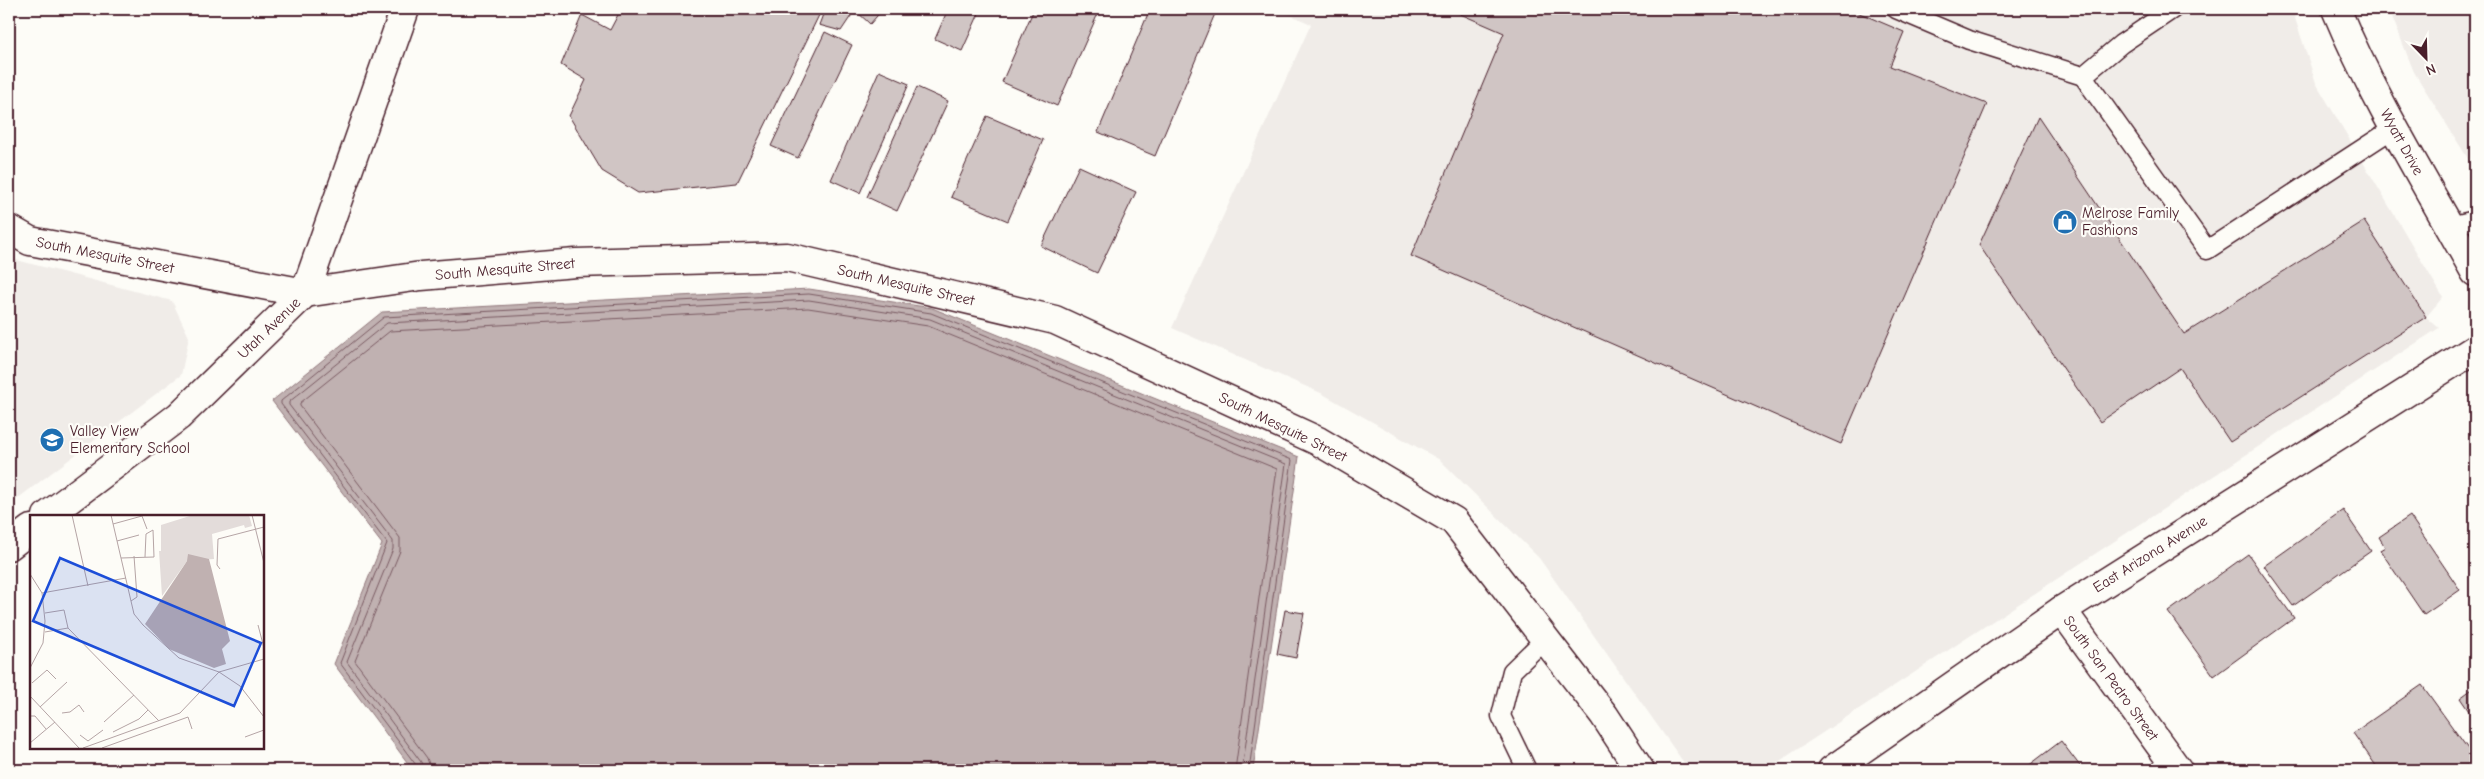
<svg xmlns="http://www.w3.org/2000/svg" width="2484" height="779" viewBox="0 0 2484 779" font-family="'Comic Neue',sans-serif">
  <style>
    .built { fill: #f0ece8 }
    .water { fill: #c0b1b1; stroke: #91777b }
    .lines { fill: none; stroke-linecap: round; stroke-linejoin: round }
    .shore { stroke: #795961; stroke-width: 1 }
    .building { fill: #d0c5c4; stroke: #4a1f2b }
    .service-casing { stroke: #4a1f2b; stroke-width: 21 }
    .minor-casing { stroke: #4a1f2b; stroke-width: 31 }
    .tertiary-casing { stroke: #4a1f2b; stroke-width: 31 }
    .service { stroke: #fdfcf7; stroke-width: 18 }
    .minor { stroke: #fdfcf7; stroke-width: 28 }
    .tertiary { stroke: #fdfcf7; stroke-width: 28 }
    .labels { text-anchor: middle; stroke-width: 4.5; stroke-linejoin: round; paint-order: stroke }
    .street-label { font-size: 15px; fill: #4a1f2b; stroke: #fdfcf7 }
    .poi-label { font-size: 15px; fill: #4a1f2b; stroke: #fdfcf7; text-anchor: start }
    .inset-road { fill: none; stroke: #b5a4a5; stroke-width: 1 }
    .view { fill: #1d4ed8; fill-opacity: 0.15; stroke: #1d4ed8; stroke-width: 2.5 }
    .inset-edge { fill: none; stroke: #4a1f2b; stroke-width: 2.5 }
  </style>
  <rect width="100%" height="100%" fill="#fdfcf7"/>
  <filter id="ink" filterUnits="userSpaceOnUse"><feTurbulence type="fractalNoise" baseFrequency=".02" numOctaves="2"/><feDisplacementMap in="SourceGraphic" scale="10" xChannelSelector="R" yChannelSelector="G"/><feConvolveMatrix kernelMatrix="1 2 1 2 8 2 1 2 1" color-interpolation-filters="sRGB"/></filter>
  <g filter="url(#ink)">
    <g class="built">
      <polygon points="1277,9 2292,9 2316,83 2443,297 2426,317 2439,328 1766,770 1689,770 1539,558 1440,460 1321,393 1172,328 1311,24"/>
      <polygon points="2389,9 2475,9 2475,170 2414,72"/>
      <polygon points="9,258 172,301 189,337 181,375 9,505"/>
    </g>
    <polygon class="water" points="809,289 932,308 1299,457 1253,770 413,770 334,664 382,544 272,401 382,312"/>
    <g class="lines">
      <g class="shore">
        <polyline points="417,770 416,765 340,663 387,543 281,404 281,401 384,317 809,294 931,313 1292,460 1249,770"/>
        <polyline points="423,770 421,762 347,662 393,549 393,541 289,405 289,402 387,323 809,300 930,319 1286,464 1242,770"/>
        <polyline points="431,770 427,758 355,661 400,551 400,538 300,406 300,403 390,331 808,308 928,326 1277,469 1235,770"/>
      </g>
    </g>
    <g class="building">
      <polygon points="621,9 822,9 737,183 638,193 602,171 569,116 586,80 561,65 582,15 610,30"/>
      <polygon points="825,9 883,9 870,24 855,10 841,31 819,25"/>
      <polygon points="948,9 981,9 962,51 935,39"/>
      <polygon points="1034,9 1100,9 1057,106 1002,82"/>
      <polygon points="1150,9 1217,9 1155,156 1098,132"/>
      <polygon points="1449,9 1850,9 1904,32 1890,66 1987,104 1841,444 1411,256 1504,33"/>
      <polygon points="825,32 852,45 798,158 771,146"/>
      <polygon points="879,71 909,84 860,193 831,180"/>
      <polygon points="917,87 948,101 897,211 867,197"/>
      <polygon points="987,116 1043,140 1008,221 951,197"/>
      <polygon points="2038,117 2184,334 2364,221 2426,317 2230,442 2180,368 2100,422 1979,245"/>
      <polygon points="1079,166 1136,192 1097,273 1041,246"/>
      <polygon points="2343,510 2371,551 2293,606 2264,566"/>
      <polygon points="2410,516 2460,590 2424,615 2380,550 2385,547 2379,537"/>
      <polygon points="2248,554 2294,618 2214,676 2168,612"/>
      <polygon points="1285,610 1304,613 1296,658 1277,654"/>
      <polygon points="2422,685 2468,749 2475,744 2475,770 2379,770 2353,733"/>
      <polygon points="2475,687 2475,720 2460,698"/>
      <polygon points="2061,741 2083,770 2023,770"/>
    </g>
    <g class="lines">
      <defs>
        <g id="service">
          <polyline points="1896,9 1969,40 2083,76 2121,44 2173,9"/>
          <polyline points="2083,76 2207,250 2394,128"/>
          <polyline points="2450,226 2475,220"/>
          <polyline points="1527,770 1501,716 1512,671 1545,639"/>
        </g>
        <g id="minor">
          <polyline points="47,516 179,416 305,293 405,9"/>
          <polyline points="9,546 31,529"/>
          <polyline points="2062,610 2178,770"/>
          <polyline points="1832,770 2062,610 2475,349"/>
        </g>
        <g id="tertiary">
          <path d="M2336,9C2374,100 2427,185 2475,272"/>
          <polyline points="9,229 30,241 305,293 421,276 576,263 787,257 1055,320 1318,441 1454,521 1604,715 1640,770"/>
        </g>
      </defs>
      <use href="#service" class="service-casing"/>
      <use href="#minor" class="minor-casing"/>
      <use href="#tertiary" class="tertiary-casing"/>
      <use href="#service" class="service"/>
      <use href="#minor" class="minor"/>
      <use href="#tertiary" class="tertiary"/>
    </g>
  </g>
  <defs>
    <symbol id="shop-disc" viewBox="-11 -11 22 22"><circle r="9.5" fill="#1f6fb2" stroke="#fdfcf7"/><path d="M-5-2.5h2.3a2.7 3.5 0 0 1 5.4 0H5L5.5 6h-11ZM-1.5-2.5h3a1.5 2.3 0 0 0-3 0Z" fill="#fff"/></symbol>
    <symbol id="school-disc" viewBox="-11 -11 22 22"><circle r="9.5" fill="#1f6fb2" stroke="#fdfcf7"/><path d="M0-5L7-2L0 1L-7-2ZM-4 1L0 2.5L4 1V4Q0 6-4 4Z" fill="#fff"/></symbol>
  </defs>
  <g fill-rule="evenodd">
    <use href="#shop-disc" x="2051" y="208" width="28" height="28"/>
    <use href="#school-disc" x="38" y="426" width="28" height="28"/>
  </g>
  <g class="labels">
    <g class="street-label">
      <text transform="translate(2402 142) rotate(61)" y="5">Wyatt Drive</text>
      <text transform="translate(105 255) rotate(11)" y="5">South Mesquite Street</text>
      <text transform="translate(505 269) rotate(-5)" y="5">South Mesquite Street</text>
      <text transform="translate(906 285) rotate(13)" y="5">South Mesquite Street</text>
      <text transform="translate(269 328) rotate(-44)" y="5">Utah Avenue</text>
      <text transform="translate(1283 427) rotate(26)" y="5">South Mesquite Street</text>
      <text transform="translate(2150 554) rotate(-32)" y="5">East Arizona Avenue</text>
      <text transform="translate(2111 678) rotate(54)" y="5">South San Pedro Street</text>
    </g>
    <g class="poi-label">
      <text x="2082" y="218">Melrose Family<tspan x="2082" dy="17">Fashions</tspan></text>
      <text x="70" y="436">Valley View<tspan x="70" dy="17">Elementary School</tspan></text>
    </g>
  </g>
  <g transform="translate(30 515)">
    <rect width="234" height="234" fill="#fdfcf7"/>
    <path d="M163,0H219L222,11L215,13L214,10L182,19L184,44L157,46L132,81L129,36H131V10Z" fill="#e3dcda"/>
    <path d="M158,39L179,44L200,126L192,134L196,149L184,153L139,134L115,109L157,46Z" fill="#c0b1b1"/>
    <path class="inset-road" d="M42,0L58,71M81,0L104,99L113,110L149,143L189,157L210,171L234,202M222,0L234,48M83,9L112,1L117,14M87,26L109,20M91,43L124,42L123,15L116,19L115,42M190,54L187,50L188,24L234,12M0,59L12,78L15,106L13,128L0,153M12,78L96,63M101,86L107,82L104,41M15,98L34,95L38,113M228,110L234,133M15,117L38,113L129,206M2,168L17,155L26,164M0,181L49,233M10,192L37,167M32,198L40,197L49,190L54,197M0,201H5L16,214M74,207L104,180M83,217L109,204L118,195M50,220L58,226L73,215M215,222L234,215M0,228L25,207M53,233L150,198L189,157L234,144M72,233L158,202L162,214"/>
    <path class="view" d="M30,43L231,128L204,191L3,106Z"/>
    <rect width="234" height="234" class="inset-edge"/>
  </g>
  <rect width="2484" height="779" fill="none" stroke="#fdfcf7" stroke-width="30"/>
  <rect x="15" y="15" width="2454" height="749" fill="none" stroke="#4a1f2b" stroke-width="2" filter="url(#ink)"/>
  <g transform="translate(2426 58) rotate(157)" stroke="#fdfcf7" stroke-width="4" paint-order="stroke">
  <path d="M0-4L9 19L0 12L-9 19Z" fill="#4a1f2b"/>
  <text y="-8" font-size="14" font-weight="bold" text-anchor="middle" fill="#4a1f2b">N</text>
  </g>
</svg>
